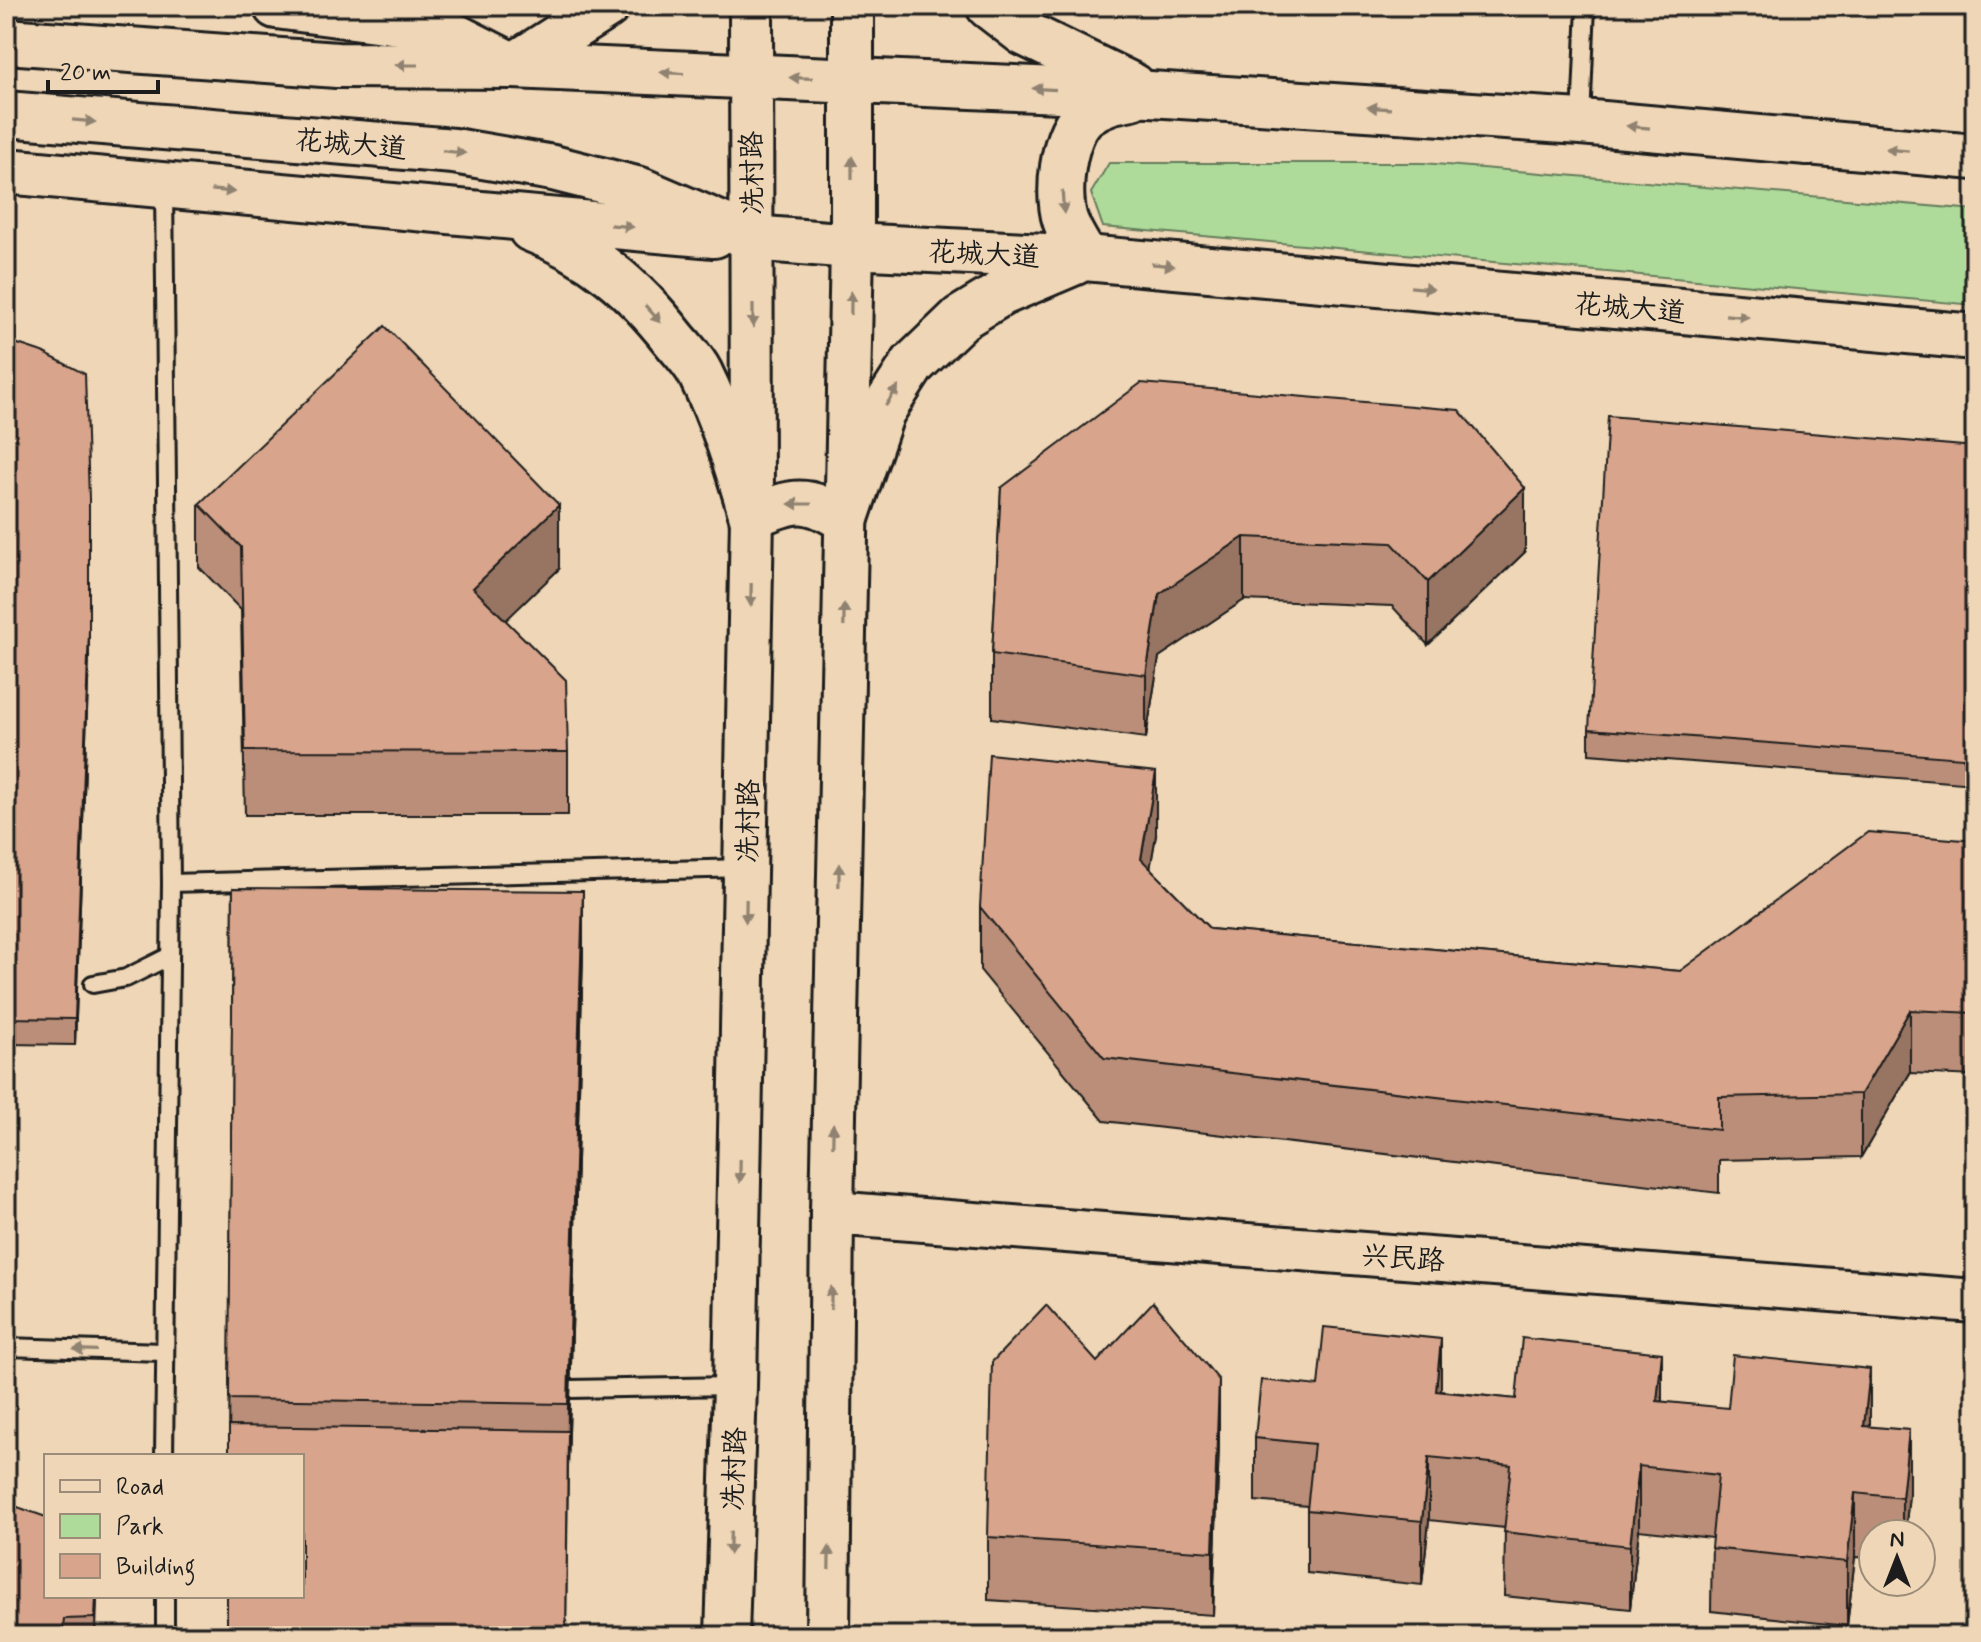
<svg xmlns="http://www.w3.org/2000/svg" width="1981" height="1642" viewBox="0 0 1981 1642" font-family="Mynerve,'LXGW WenKai TC',sans-serif">
  <style>
    .green { fill: #aedb9a; stroke: #657c5b; stroke-width: 2 }
    .lines { fill: none; stroke-linecap: round; stroke-linejoin: round }
    .lane-casing { stroke: #1c1c1c; stroke-width: 22 }
    .secondary-casing { stroke: #1c1c1c; stroke-width: 48 }
    .primary-casing { stroke: #1c1c1c; stroke-width: 50 }
    .lane { stroke: #eed6b6; stroke-width: 16 }
    .secondary { stroke: #eed6b6; stroke-width: 42 }
    .primary { stroke: #eed6b6; stroke-width: 44 }
    .wall { fill: #ba8e78; stroke: #1c1c1c; stroke-width: 2 }
    .shaded-wall { fill: #977462; stroke: #1c1c1c; stroke-width: 2 }
    .building { fill: #d8a58c; stroke: #1c1c1c; stroke-width: 2 }
    .oneway { fill: #908271 }
    .labels { text-anchor: middle; stroke-width: 8; stroke-linejoin: round; paint-order: stroke }
    .street-label { font-size: 28px; fill: #1c1c1c; stroke: #eed6b6 }
  </style>
  <rect width="100%" height="100%" fill="#eed6b6"/>
  <filter id="ink" filterUnits="userSpaceOnUse"><feTurbulence type="fractalNoise" baseFrequency=".0125" numOctaves="2"/><feDisplacementMap in="SourceGraphic" scale="16" xChannelSelector="R" yChannelSelector="G"/><feConvolveMatrix kernelMatrix="1 2 1 2 8 2 1 2 1" color-interpolation-filters="sRGB"/></filter>
  <g filter="url(#ink)">
    <polygon class="green" points="1109,163 1423,163 1975,210 1975,305 1103,227 1091,193"/>
    <g class="lines">
      <defs>
        <g id="lane">
          <polyline points="1581,120 1586,6"/>
          <polyline points="171,883 745,868"/>
          <polyline points="93,984 126,978 170,956"/>
          <polyline points="6,1347 163,1352"/>
          <polyline points="570,1389 733,1386"/>
          <polyline points="164,1456 171,883 164,186"/>
          <polyline points="165,1596 165,1636"/>
        </g>
        <g id="secondary">
          <path d="M752,517C793,499 807,495 845,521"/>
          <polyline points="832,1213 1975,1301"/>
          <polyline points="727,1636 735,1386 752,517 751,6"/>
          <polyline points="828,1636 832,1213 852,246 852,6"/>
        </g>
        <g id="primary">
          <polyline points="276,6 437,27 504,61"/>
          <polyline points="989,6 1024,33 1133,86"/>
          <polyline points="6,41 337,65 513,66 1150,94 1581,122 1975,157"/>
          <polyline points="513,66 607,6"/>
          <polyline points="6,114 454,151 553,168 640,190 752,238 852,246 1085,258 1975,337"/>
          <polyline points="6,171 714,235"/>
          <path d="M531,229C593,253 633,287 674,339C683,350 694,361 700,373C723,420 738,468 752,517"/>
          <path d="M1085,258C1079,247 1072,237 1067,225C1055,199 1062,133 1086,114C1100,103 1115,100 1132,97"/>
          <polyline points="845,521 882,412 913,364 961,318 1002,293 1075,262"/>
        </g>
      </defs>
      <use href="#lane" class="lane-casing"/>
      <use href="#secondary" class="secondary-casing"/>
      <use href="#primary" class="primary-casing"/>
      <use href="#lane" class="lane"/>
      <use href="#secondary" class="secondary"/>
      <use href="#primary" class="primary"/>
    </g>
    <g class="wall">
      <polygon points="1781,6 1975,6 1975,17"/>
      <polygon points="6,340 89,655 75,1045 6,1044"/>
      <polygon points="1975,447 1975,784 1589,754 1589,729"/>
      <polygon points="1001,488 1525,552 1428,645 1392,606 1244,600 1159,657 1146,738 992,718 992,654"/>
      <polygon points="199,504 559,569 505,620 568,752 568,815 245,815 241,610 199,567"/>
      <polygon points="1156,835 1150,868 1210,929 1680,971 1975,841 1975,1076 1910,1073 1861,1157 1719,1160 1719,1193 1104,1121 980,970 980,907"/>
      <polygon points="233,888 583,955 568,1467 229,1456"/>
      <polygon points="1097,1362 1219,1444 1213,1615 988,1600 988,1537"/>
      <polygon points="1318,1386 1441,1391 1516,1399 1662,1402 1870,1426 1909,1494 1905,1534 1873,1534 1873,1558 1855,1557 1847,1626 1711,1611 1712,1538 1639,1530 1630,1609 1504,1596 1505,1528 1429,1520 1422,1585 1307,1573 1307,1506 1255,1501 1255,1438"/>
      <polygon points="97,1596 96,1636 6,1636"/>
    </g>
    <g class="shaded-wall">
      <polygon points="1525,488 1525,552 1428,645 1428,582"/>
      <polygon points="89,499 89,655 75,1045 75,1019"/>
      <polygon points="559,505 559,569 473,652 473,588"/>
      <polygon points="1244,537 1244,600 1159,657 1146,738 1146,675 1159,594"/>
      <polygon points="1156,772 1156,835 1141,922 1141,859"/>
      <polygon points="583,891 583,955 568,1467 566,1636 568,1404"/>
      <polygon points="1910,1010 1910,1073 1861,1157 1861,1094"/>
      <polygon points="1441,1339 1441,1403 1436,1391"/>
      <polygon points="1662,1353 1662,1416 1657,1401"/>
      <polygon points="1870,1369 1870,1432 1864,1426"/>
      <polygon points="1219,1380 1219,1444 1213,1615 1213,1552"/>
      <polygon points="1909,1430 1909,1494 1905,1534 1902,1534 1902,1498"/>
      <polygon points="1429,1457 1429,1520 1422,1585 1422,1521"/>
      <polygon points="1639,1466 1639,1530 1630,1609 1630,1546"/>
      <polygon points="1855,1493 1855,1557 1847,1626 1847,1562"/>
      <polygon points="96,1596 97,1596 95,1636"/>
    </g>
    <g class="building">
      <polygon points="385,326 559,505 473,588 566,680 568,752 245,751 241,547 199,504"/>
      <polygon points="6,340 42,352 85,374 89,499 89,630 75,1019 6,1018"/>
      <polygon points="1141,383 1459,410 1525,488 1428,582 1392,543 1244,537 1159,594 1146,675 992,654 1001,488"/>
      <polygon points="1608,416 1975,447 1975,759 1589,729"/>
      <polygon points="989,754 1156,772 1141,859 1210,929 1680,971 1868,832 1975,841 1975,1013 1910,1010 1861,1094 1719,1097 1719,1130 1104,1058 980,907"/>
      <polygon points="233,888 583,891 568,1404 229,1399"/>
      <polygon points="1153,1302 1219,1380 1213,1552 988,1537 992,1362 1046,1305 1097,1362"/>
      <polygon points="1324,1327 1441,1339 1436,1391 1516,1399 1522,1338 1662,1353 1657,1401 1728,1408 1733,1355 1870,1369 1864,1426 1909,1430 1902,1498 1855,1493 1847,1562 1711,1548 1718,1475 1639,1466 1630,1546 1504,1532 1511,1465 1429,1457 1422,1521 1307,1510 1314,1444 1255,1438 1261,1380 1318,1386"/>
      <polygon points="229,1426 568,1431 566,1636 227,1636 227,1596 302,1596 302,1456 229,1456"/>
      <polygon points="6,1503 46,1517 46,1596 96,1596 95,1618 64,1619 62,1636 6,1636"/>
    </g>
    <defs><path id="oneway-solid" d="M-6-.8H1V-3.2L6.5 0L1 3.2V.8H-6Z" transform="scale(2)"/></defs>
    <g class="oneway">
      <use href="#oneway-solid" transform="translate(407 65) rotate(-180)"/>
      <use href="#oneway-solid" transform="translate(672 73) rotate(-177)"/>
      <use href="#oneway-solid" transform="translate(801 78) rotate(-178)"/>
      <use href="#oneway-solid" transform="translate(1044 89) rotate(-177)"/>
      <use href="#oneway-solid" transform="translate(1379 108) rotate(-176)"/>
      <use href="#oneway-solid" transform="translate(84 121) rotate(5)"/>
      <use href="#oneway-solid" transform="translate(1638 127) rotate(-175)"/>
      <use href="#oneway-solid" transform="translate(1897 150) rotate(-175)"/>
      <use href="#oneway-solid" transform="translate(454 152) rotate(7)"/>
      <use href="#oneway-solid" transform="translate(852 168) rotate(-90)"/>
      <use href="#oneway-solid" transform="translate(223 191) rotate(5)"/>
      <use href="#oneway-solid" transform="translate(1063 202) rotate(86)"/>
      <use href="#oneway-solid" transform="translate(622 226) rotate(5)"/>
      <use href="#oneway-solid" transform="translate(1163 265) rotate(5)"/>
      <use href="#oneway-solid" transform="translate(1422 288) rotate(5)"/>
      <use href="#oneway-solid" transform="translate(851 303) rotate(-89)"/>
      <use href="#oneway-solid" transform="translate(653 314) rotate(48)"/>
      <use href="#oneway-solid" transform="translate(753 316) rotate(90)"/>
      <use href="#oneway-solid" transform="translate(1737 316) rotate(5)"/>
      <use href="#oneway-solid" transform="translate(892 396) rotate(-57)"/>
      <use href="#oneway-solid" transform="translate(800 504) rotate(-180)"/>
      <use href="#oneway-solid" transform="translate(751 595) rotate(91)"/>
      <use href="#oneway-solid" transform="translate(844 615) rotate(-89)"/>
      <use href="#oneway-solid" transform="translate(839 875) rotate(-89)"/>
      <use href="#oneway-solid" transform="translate(746 911) rotate(91)"/>
      <use href="#oneway-solid" transform="translate(833 1135) rotate(-89)"/>
      <use href="#oneway-solid" transform="translate(740 1171) rotate(91)"/>
      <use href="#oneway-solid" transform="translate(831 1298) rotate(-89)"/>
      <use href="#oneway-solid" transform="translate(85 1350) rotate(-178)"/>
      <use href="#oneway-solid" transform="translate(730 1543) rotate(92)"/>
      <use href="#oneway-solid" transform="translate(829 1558) rotate(-89)"/>
    </g>
  </g>
  <g class="labels">
    <g class="street-label">
      <text transform="translate(351 143) rotate(5)" y="10">花城大道</text>
      <text transform="translate(751 173) rotate(-91)" y="10">冼村路</text>
      <text transform="translate(984 253) rotate(3)" y="10">花城大道</text>
      <text transform="translate(1630 307) rotate(5)" y="10">花城大道</text>
      <text transform="translate(747 821) rotate(-89)" y="10">冼村路</text>
      <text transform="translate(1403 1257) rotate(4)" y="10">兴民路</text>
      <text transform="translate(733 1469) rotate(-88)" y="10">冼村路</text>
    </g>
  </g>
  <rect width="1981" height="1642" fill="none" stroke="#eed6b6" stroke-width="32"/>
  <rect x="16" y="16" width="1949" height="1610" fill="none" stroke="#1c1c1c" stroke-width="3" filter="url(#ink)"/>
  <rect x="44" y="1454" width="260" height="144" fill="#eed6b6" stroke="#9a8c78" stroke-width="2"/>
  <rect x="60" y="1480" width="40" height="12" fill="#eed6b6" stroke="#9a8c78" stroke-width="2"/>
  <text x="116" y="1494" font-size="24" fill="#1c1c1c">Road</text>
  <rect x="60" y="1514" width="40" height="24" fill="#aedb9a" stroke="#9a8c78" stroke-width="2"/>
  <text x="116" y="1534" font-size="24" fill="#1c1c1c">Park</text>
  <rect x="60" y="1554" width="40" height="24" fill="#d8a58c" stroke="#9a8c78" stroke-width="2"/>
  <text x="116" y="1574" font-size="24" fill="#1c1c1c">Building</text>
  <g transform="translate(1897 1558)"><circle r="38" fill="#eed6b6" stroke="#9a8c78" stroke-width="2"/>
  <path d="M0-6L14 30L0 20L-14 30Z" fill="#1c1c1c"/>
  <text y="-12" font-size="22" font-weight="bold" text-anchor="middle" fill="#1c1c1c">N</text>
  </g>
  <path d="M48 80v12h110v-12" fill="none" stroke="#1c1c1c" stroke-width="4"/>
  <text x="60" y="80" font-size="24" fill="#1c1c1c" stroke="#eed6b6" stroke-width="6" paint-order="stroke">20 m</text>
</svg>
